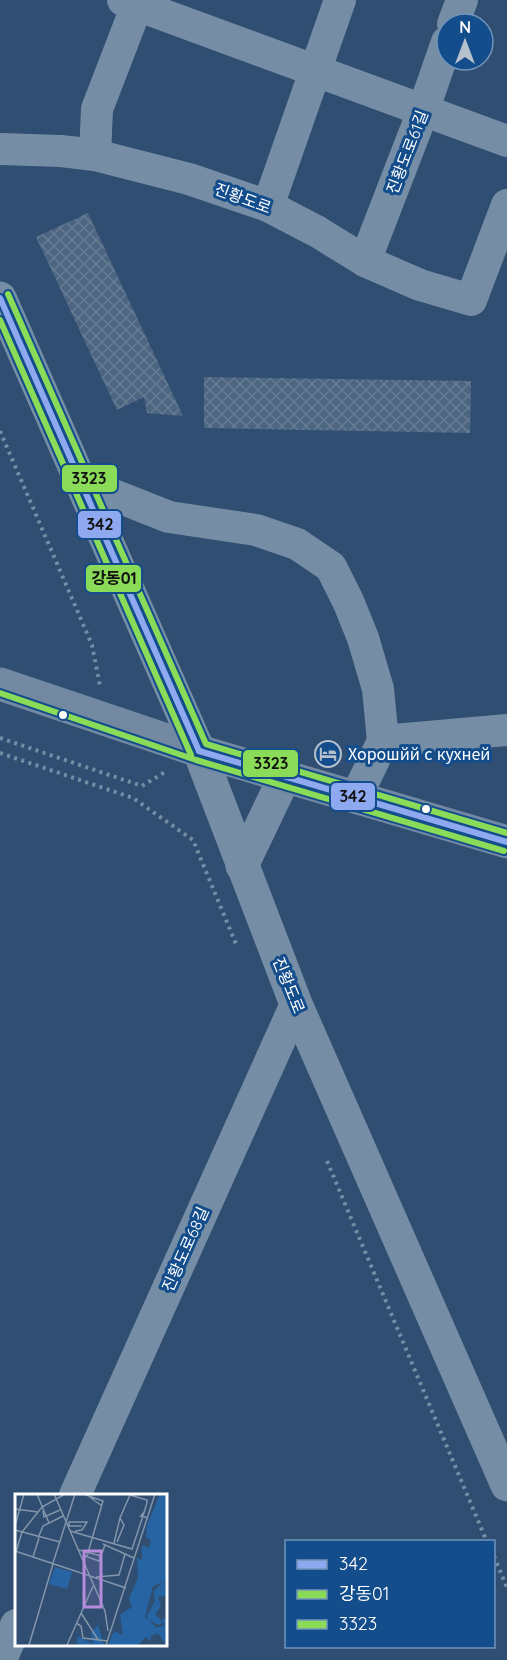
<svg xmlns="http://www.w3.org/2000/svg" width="507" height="1660" viewBox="0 0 507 1660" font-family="Quicksand,'Noto Sans KR',sans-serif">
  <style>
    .building { fill: url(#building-cross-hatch) }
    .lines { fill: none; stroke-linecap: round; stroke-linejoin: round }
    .path { stroke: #768ea5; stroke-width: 4; stroke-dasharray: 3 4.5; stroke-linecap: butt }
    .minor { stroke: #768ea5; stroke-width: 32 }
    .tertiary { stroke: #768ea5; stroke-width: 33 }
    .secondary { stroke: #7289a1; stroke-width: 33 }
    .bus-1-casing { stroke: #144d8c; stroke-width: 10 }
    .bus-2-casing { stroke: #144d8c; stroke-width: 10 }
    .bus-3-casing { stroke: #144d8c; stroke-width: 10 }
    .bus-1 { stroke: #8fa9f0; stroke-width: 6 }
    .bus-2 { stroke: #8adb57; stroke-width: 6 }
    .bus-3 { stroke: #8adb57; stroke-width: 6 }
    .bus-dot { fill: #fff; stroke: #144d8c; stroke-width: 2 }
    .labels { text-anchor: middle; stroke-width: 6; stroke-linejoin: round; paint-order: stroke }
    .street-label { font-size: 16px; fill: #fff; stroke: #144d8c }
    .poi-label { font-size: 16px; fill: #fff; stroke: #144d8c; text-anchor: start }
    .inset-road { fill: none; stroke: #8295aa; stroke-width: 1.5 }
    .view { fill: #b68bdc; fill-opacity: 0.15; stroke: #b68bdc; stroke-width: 3 }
    .inset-edge { fill: none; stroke: #fff; stroke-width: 3 }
    .line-badge { stroke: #144d8c; stroke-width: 2 }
    .pale-badge-label { font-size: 16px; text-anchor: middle; font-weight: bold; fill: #111 }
  </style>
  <defs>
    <pattern id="building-cross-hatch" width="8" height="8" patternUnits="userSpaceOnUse" patternTransform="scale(1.5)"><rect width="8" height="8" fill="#4c6581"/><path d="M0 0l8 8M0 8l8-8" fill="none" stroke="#677c94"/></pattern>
  </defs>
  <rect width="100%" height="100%" fill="#2f4e71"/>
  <g class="building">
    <polygon points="88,213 183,416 147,413 144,397 117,410 36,237"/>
    <polygon points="204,377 471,381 470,433 204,428"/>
  </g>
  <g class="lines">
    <g class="path">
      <polyline points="0,431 92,645 100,686"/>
      <polyline points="0,738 142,786 165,772"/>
      <polyline points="0,753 133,798 193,840 236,944"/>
      <polyline points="327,1161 487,1542"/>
      <polyline points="494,1556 507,1588"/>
    </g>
    <g class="minor">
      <polyline points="123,0 507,141"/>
      <polyline points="453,24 462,0"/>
      <polyline points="0,149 61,151 95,155 189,179 268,206 318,232 365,261 420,285 471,300 507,205"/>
      <polyline points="95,155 97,109 139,0"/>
      <polyline points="268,206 340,0"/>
      <polyline points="365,261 423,111 447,42"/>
      <polyline points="80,482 169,517 256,530 297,544 331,567 348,601 363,638 378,689 383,741"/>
      <polyline points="356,797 383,741 507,730"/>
      <polyline points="75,1495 296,1004"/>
      <polyline points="1,1660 16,1625"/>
    </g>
    <g class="tertiary">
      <polyline points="0,298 199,751 296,1004 507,1485"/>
      <polyline points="242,866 285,776"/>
    </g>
    <polyline class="secondary" points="0,684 199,751 507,842"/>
    <defs>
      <g id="bus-1">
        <polyline points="0,298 199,751"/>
        <polyline points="199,751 507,842"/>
      </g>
      <g id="bus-2">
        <polyline points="0,320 191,755"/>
        <polyline points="0,693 196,760 504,851"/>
      </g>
      <polyline id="bus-3" points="8,294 206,744 507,833"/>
    </defs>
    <use href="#bus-1" class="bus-1-casing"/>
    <use href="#bus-2" class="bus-2-casing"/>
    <use href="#bus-3" class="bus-3-casing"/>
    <use href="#bus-1" class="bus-1"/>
    <use href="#bus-2" class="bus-2"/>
    <use href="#bus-3" class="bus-3"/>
  </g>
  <defs>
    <symbol id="hotel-ring" viewBox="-11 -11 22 22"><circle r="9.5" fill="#144d8c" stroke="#b6c1cd" stroke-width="1.5"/><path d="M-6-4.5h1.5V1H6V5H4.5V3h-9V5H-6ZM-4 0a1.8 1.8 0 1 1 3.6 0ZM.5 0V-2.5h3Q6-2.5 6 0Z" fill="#b6c1cd"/></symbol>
  </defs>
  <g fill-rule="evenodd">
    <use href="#hotel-ring" x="313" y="739" width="30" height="30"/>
  </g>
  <g class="bus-dot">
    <circle cx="63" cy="715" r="5"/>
    <circle cx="426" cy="809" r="5"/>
  </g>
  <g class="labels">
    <g class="street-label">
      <text transform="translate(407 152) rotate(-69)" y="6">진황도로61길</text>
      <text transform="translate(243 198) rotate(20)" y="6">진황도로</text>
      <text transform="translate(289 985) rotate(68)" y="6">진황도로</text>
      <text transform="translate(185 1249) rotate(-66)" y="6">진황도로68길</text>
    </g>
    <g class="poi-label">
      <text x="348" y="760">Хорошйй с кухней</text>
    </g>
  </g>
  <g transform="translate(15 1494)">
    <rect width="152" height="152" fill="#2f4e71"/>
    <path d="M40,73L57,78L52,95L34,90Z" fill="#2764a3"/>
    <path d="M145,0L152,2L151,87L138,92L130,123L142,134L149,131L147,123L151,126V151L143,139L136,142V148L131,143L123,151H93L99,137L108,141L105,121L117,113L114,104L123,84L122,64L127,66V51L134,54L136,47L131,43L132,31ZM83,131L89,151H61L63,142L78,150L76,139Z" fill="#2764a3"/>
    <path d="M150,86L151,102L143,103L146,112L140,120L148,128L144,131L133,126L132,121L140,107L139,97Z" fill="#2764a3"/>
    <path class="inset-road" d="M22,0L34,29M39,0L90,117L93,137M71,1L88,7L72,62M72,1L87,12M0,15L23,18M28,17L29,23L45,16M105,24L115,1L132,6V9L131,12L129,19L128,21L125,23L129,18M0,32L9,0M0,36L45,48M55,37L117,55L128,22L132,24M60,37L67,36L72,28H54V32H67M23,44L28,32L48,22M99,49L105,24L109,31L102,48M88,50L119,64M64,56L86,62M0,57L111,94M1,58L7,38L27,13L50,0M70,62L84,67L90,51M18,63L24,44M38,69L60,0M81,83L104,81L110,60M66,119L84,147M61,129L66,132L68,144L93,147M14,151L38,70M52,151L78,92M91,151L140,0"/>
    <path class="view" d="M69,57H86V113H69Z"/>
    <rect width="152" height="152" class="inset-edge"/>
  </g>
  <g class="line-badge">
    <rect x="61" y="464" width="57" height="29" rx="6" fill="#8adb57"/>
    <rect x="77" y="510" width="45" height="29" rx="6" fill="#8fa9f0"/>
    <rect x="85" y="564" width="57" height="29" rx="6" fill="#8adb57"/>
    <rect x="242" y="749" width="57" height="29" rx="6" fill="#8adb57"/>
    <rect x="330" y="782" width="46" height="29" rx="6" fill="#8fa9f0"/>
  </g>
  <g class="pale-badge-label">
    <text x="89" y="484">3323</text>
    <text x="100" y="530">342</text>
    <text x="114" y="584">강동01</text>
    <text x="271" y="769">3323</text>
    <text x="353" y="802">342</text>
  </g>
  <rect x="285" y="1540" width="210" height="108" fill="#144d8c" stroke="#7294ba" stroke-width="1.5"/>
  <rect x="297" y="1560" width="30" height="9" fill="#8fa9f0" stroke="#7294ba" stroke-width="1.5"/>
  <text x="339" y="1570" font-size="18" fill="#ffffff">342</text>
  <rect x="297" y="1590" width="30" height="9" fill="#8adb57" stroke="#7294ba" stroke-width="1.5"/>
  <text x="339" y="1600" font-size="18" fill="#ffffff">강동01</text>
  <rect x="297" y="1620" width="30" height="9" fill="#8adb57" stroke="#7294ba" stroke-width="1.5"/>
  <text x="339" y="1630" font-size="18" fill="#ffffff">3323</text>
  <g transform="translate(465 42)"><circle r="28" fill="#144d8c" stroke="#7294ba" stroke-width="1.5"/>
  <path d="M0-4.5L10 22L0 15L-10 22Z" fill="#b6c1cd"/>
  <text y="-9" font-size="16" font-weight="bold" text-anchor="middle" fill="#ffffff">N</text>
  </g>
</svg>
